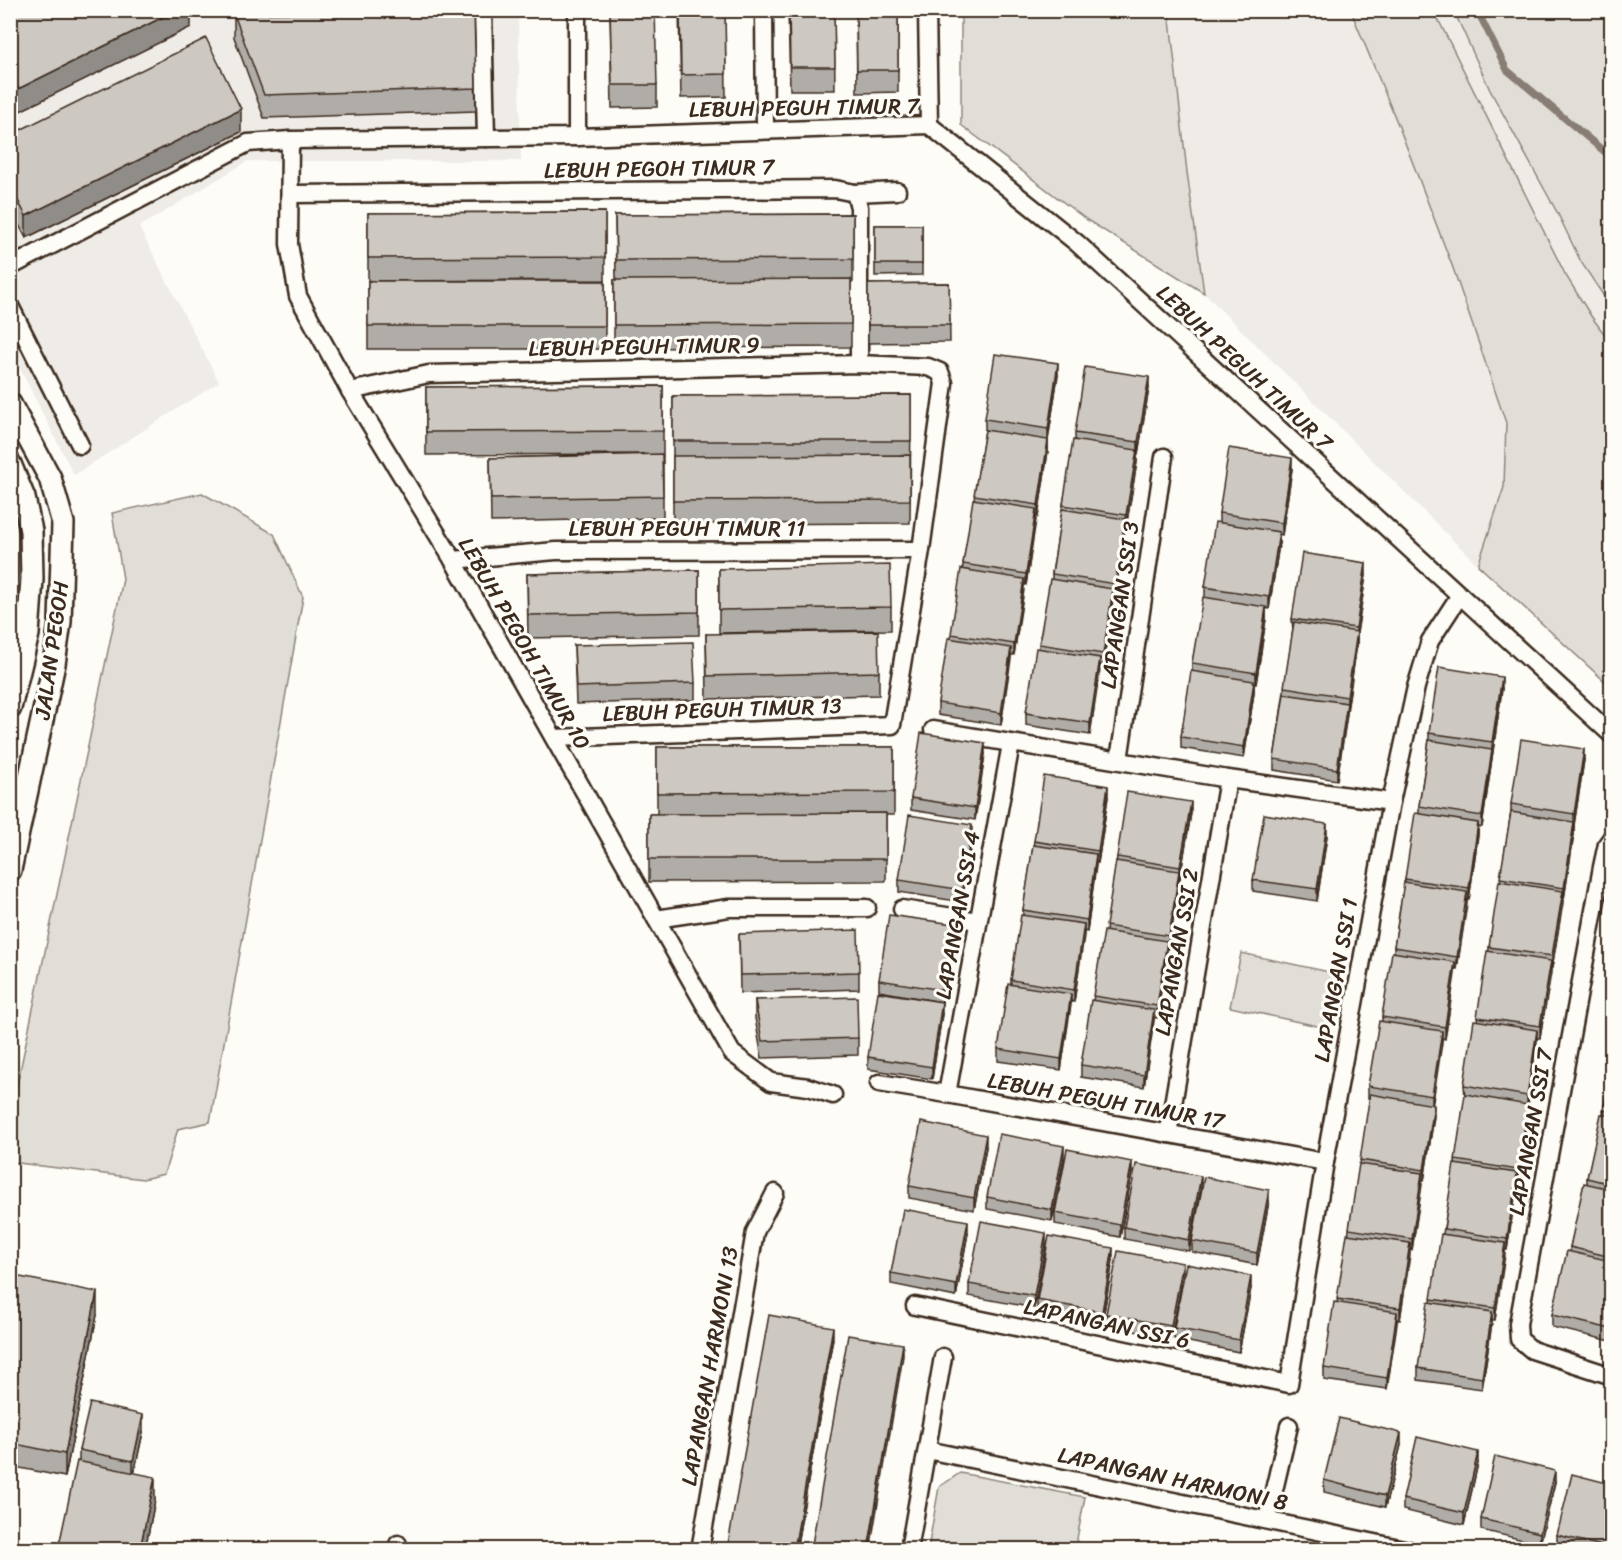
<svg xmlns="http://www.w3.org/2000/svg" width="1622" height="1560" viewBox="0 0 1622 1560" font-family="Sriracha,sans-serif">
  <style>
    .built { fill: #efece7 }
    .green { fill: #e1ded7; stroke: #8e847a; stroke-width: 1.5 }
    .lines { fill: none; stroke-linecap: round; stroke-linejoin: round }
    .stream { stroke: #887d74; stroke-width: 7 }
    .minor-casing { stroke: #3b2a1e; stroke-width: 21 }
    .tertiary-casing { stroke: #3b2a1e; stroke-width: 26 }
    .minor { stroke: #fdfcf7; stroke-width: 16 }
    .tertiary { stroke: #fdfcf7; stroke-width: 21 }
    .wall { fill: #b0aca7; stroke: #3b2a1e; stroke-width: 1.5 }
    .shaded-wall { fill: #908c88; stroke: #3b2a1e; stroke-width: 1.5 }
    .building { fill: #cdc8c2; stroke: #3b2a1e; stroke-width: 1.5 }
    .labels { text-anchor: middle; stroke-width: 6; stroke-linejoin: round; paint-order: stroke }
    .street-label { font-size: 22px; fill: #3b2a1e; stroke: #fdfcf7 }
  </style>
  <rect width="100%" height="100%" fill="#fdfcf7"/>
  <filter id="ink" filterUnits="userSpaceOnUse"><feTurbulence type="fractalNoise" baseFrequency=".0167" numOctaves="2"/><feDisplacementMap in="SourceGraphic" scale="12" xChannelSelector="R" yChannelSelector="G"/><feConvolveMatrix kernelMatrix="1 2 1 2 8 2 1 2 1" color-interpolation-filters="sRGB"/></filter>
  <g filter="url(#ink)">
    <g class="built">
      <polygon points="11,11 518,11 521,161 248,161 139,227 219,382 74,475 11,351"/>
      <polygon points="1169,11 1611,11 1611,687 1478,565 1204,293 1187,172"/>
    </g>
    <g class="green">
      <polygon points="961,11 1169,11 1187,172 1204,293 1087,220 961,125"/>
      <polygon points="1351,11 1434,11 1565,274 1591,316 1611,343 1611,687 1478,565 1504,487 1506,423 1453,268 1399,127"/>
      <polygon points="1454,11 1611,11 1611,307 1581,262 1558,214 1490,90"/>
      <polygon points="202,493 274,534 303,597 210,1122 178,1129 164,1174 143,1179 11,1162 11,1114 123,579 112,513"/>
      <polygon points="1241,953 1339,974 1327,1028 1230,1007"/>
      <polygon points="960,1473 1085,1497 1075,1549 928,1549 939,1487"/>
    </g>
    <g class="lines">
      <polyline class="stream" points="1477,10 1507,70 1612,158"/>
      <defs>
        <g id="minor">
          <polyline points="483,10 486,138"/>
          <polyline points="577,10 577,137"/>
          <polyline points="764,10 765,129"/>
          <polyline points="927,10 929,125"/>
          <polyline points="290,140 289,244 298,296 350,391 453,560 732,1053 771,1082 808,1087 833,1095"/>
          <polyline points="855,193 897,191"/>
          <polyline points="291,194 835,189 855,193 859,207 859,364"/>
          <polyline points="10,267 248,143 290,140 577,137 929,125 1077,243 1612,735"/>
          <polyline points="10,306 80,445"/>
          <polyline points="350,391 429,374 859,364 928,367 940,372 944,383 921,550 892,725 554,738"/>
          <polyline points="453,560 556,551 921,550"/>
          <polyline points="933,730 1228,779 1391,802"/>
          <polyline points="1119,760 1164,457"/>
          <polyline points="1612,837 1607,844 1602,867 1518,1324 1519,1339 1532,1350 1612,1376"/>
          <polyline points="902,909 978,921"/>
          <polyline points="656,919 729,908 867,908"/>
          <polyline points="879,1083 947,1094 1325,1162"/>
          <polyline points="947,1094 1011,744"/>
          <polyline points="1168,1134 1228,779"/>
          <polyline points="915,1306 1289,1384 1325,1162 1391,802 1416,687 1430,641 1460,595"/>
          <polyline points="927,1450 1409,1550"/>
          <polyline points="1267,1520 1289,1426"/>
          <polyline points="397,1550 398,1544"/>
          <polyline points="700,1550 755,1232 775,1193"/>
          <polyline points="909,1550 943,1357"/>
        </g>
        <g id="tertiary">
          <polyline points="10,404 50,478 63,523 60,622 54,664 10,870"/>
          <polyline points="10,464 24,498 31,531 32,579 28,634 10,708"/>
        </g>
      </defs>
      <use href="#minor" class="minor-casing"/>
      <use href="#tertiary" class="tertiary-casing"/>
      <use href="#minor" class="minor"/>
      <use href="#tertiary" class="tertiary"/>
    </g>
    <g class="wall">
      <polygon points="232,10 475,10 475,15 474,15 476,111 264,118 234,37 234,17"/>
      <polygon points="610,10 657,85 657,107 612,108"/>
      <polygon points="679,10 725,10 726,97 681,98"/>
      <polygon points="788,10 834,10 835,90 790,90"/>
      <polygon points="856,10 898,10 898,92 857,93"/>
      <polygon points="241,132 26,238 10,208 10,135"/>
      <polygon points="605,212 605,280 368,281 368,213"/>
      <polygon points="853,214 853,282 851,282 851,347 614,348 614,280 616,280 615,215"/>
      <polygon points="875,225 922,225 922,275 875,276"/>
      <rect x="368" y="281" width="237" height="68"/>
      <polygon points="949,283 950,342 868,343 868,284"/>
      <polygon points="1058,375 1048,440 1048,451 1038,517 1036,516 1026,585 1024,585 1014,655 1011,655 1001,725 938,715 938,703 951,638 974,499 985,430 985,419"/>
      <polygon points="663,386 663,518 491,522 490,458 644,454 426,455 426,387"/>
      <polygon points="1149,388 1138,454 1137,454 1137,462 1126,527 1125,527 1115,596 1113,596 1103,666 1100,665 1090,735 1026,725 1026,713 1052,579 1052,574 1063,505 1075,440 1075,433"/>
      <polygon points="911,395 910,523 673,524 673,396"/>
      <polygon points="1292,469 1282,535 1279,534 1279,544 1269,609 1266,608 1266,619 1256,684 1254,684 1254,693 1244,758 1181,748 1181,737 1192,672 1192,663 1205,598 1205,587 1219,522 1219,513"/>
      <polygon points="719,569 891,607 891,630 719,633"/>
      <polygon points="699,570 699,635 528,638 527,574"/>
      <polygon points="1366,575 1357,632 1357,644 1337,780 1274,770 1274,759 1293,630 1292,619"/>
      <polygon points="706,634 879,672 879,695 707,699"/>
      <polygon points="574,645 695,683 695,700 576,704"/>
      <polygon points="1502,689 1482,827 1478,827 1478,835 1469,900 1467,900 1457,969 1455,969 1445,1039 1442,1038 1432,1104 1434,1116 1424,1181 1422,1181 1412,1250 1410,1250 1400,1320 1397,1320 1387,1389 1324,1380 1324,1368 1337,1303 1360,1164 1370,1098 1368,1098 1368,1086 1382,1022 1382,1017 1394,952 1394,947 1405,879 1419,814 1419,806 1429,740 1429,733"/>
      <polygon points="657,747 894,747 894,815 886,815 886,881 649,882 649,814 657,814"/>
      <polygon points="985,754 975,820 911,810 911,798"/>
      <polygon points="1584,760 1574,825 1574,834 1564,899 1563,899 1552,968 1551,968 1540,1038 1537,1038 1528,1105 1528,1116 1518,1181 1517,1181 1507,1250 1505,1250 1495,1320 1492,1320 1482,1389 1418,1380 1418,1368 1431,1303 1455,1164 1465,1097 1464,1085 1477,1021 1500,882 1511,812 1511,804"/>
      <polygon points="1108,797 1098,863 1096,862 1087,932 1084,931 1074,1002 1071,1001 1061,1070 998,1061 998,1049 1011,984 1011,980 1023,915 1023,910 1034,841"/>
      <polygon points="1191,813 1180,879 1179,879 1169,948 1167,947 1157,1018 1154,1017 1144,1087 1081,1077 1081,1065 1106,931 1117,857"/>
      <polygon points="1327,836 1317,901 1253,891 1253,880"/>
      <polygon points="972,837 962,902 899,892 899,880"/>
      <polygon points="739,934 859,972 859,989 740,993"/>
      <polygon points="953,936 942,1002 879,991 879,980"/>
      <polygon points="755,1000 858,1038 858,1055 762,1058 755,1018"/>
      <polygon points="942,1014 932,1079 868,1069 868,1057"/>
      <polygon points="1611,1072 1611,1341 1552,1327 1552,1315 1570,1251 1570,1247 1587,1183 1587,1178 1603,1114"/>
      <polygon points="986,1147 974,1210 909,1198 909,1186"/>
      <polygon points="1064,1158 1052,1221 987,1209 987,1197"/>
      <polygon points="1132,1173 1120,1237 1055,1224 1055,1213"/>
      <polygon points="1201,1188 1189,1251 1124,1239 1124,1227"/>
      <polygon points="1269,1201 1257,1265 1192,1252 1192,1241"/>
      <polygon points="968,1233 956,1297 891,1284 891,1273"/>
      <polygon points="1046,1245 1034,1308 969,1296 969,1284"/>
      <polygon points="1113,1260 1102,1323 1037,1311 1037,1300"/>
      <polygon points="10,1275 97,1315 65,1477 10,1466"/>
      <polygon points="1183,1275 1171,1338 1106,1326 1106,1314"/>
      <polygon points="1251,1288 1239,1352 1174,1339 1174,1328"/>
      <polygon points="833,1338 796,1550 728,1550 728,1544"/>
      <polygon points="143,1432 134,1473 155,1500 145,1550 58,1550 79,1462 79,1450"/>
      <polygon points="1401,1445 1385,1507 1324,1492 1324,1480"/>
      <polygon points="1478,1463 1464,1525 1403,1510 1403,1499"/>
      <polygon points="1555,1482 1540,1544 1481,1530 1481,1519"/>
      <polygon points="1611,1484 1611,1550 1571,1550 1557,1546 1557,1535"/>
    </g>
    <g class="shaded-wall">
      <polygon points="177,10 191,10 191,27 10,116 10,93"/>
      <polygon points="241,109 241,132 26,238 26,216"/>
      <polygon points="1058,363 1058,375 1048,440 1048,429"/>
      <polygon points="1149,377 1149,388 1138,454 1138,442"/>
      <polygon points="1048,440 1048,451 1038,517 1038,505"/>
      <polygon points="1137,450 1137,462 1126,527 1126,515"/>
      <polygon points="1292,458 1292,469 1282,535 1282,523"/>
      <polygon points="1036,509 1036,520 1026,585 1026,574"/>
      <polygon points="1125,519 1125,530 1115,596 1115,584"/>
      <polygon points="1279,532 1279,544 1269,609 1269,597"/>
      <polygon points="1366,563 1366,575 1356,640 1356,628"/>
      <polygon points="1024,579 1024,590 1014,655 1014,644"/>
      <polygon points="1113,589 1113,600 1103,666 1103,654"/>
      <polygon points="1266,607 1266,619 1256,684 1256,673"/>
      <polygon points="1357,632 1357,644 1347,709 1347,697"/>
      <polygon points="1011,648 1011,659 1001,725 1001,713"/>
      <polygon points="1100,658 1100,670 1090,735 1090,723"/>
      <polygon points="1502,677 1502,689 1482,827 1482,816"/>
      <polygon points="1254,681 1254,693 1244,758 1244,747"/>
      <polygon points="1347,703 1347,715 1337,780 1337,769"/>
      <polygon points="985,743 985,754 975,820 975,808"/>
      <polygon points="1584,749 1584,760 1574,825 1574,814"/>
      <polygon points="1108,786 1108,797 1098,863 1098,851"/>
      <polygon points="1191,802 1191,813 1180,879 1180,867"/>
      <polygon points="1574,822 1574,834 1564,899 1564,888"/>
      <polygon points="1478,823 1478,835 1469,900 1469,888"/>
      <polygon points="1327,824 1327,836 1317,901 1317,889"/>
      <polygon points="972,825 972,837 962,902 962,890"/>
      <polygon points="1096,854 1096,866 1087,932 1087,920"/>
      <polygon points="1179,871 1179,883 1169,948 1169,936"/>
      <polygon points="1563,891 1563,903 1552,968 1552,956"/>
      <polygon points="1467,892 1467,904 1457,969 1457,957"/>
      <polygon points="953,924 953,936 942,1002 942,990"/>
      <polygon points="1084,924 1084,936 1074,1002 1074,990"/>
      <polygon points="1167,941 1167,952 1157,1018 1157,1006"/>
      <polygon points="1551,961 1551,973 1540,1038 1540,1026"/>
      <polygon points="1455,962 1455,974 1445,1039 1445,1027"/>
      <polygon points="1071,994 1071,1005 1061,1070 1061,1059"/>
      <polygon points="942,1002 942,1014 932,1079 932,1067"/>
      <polygon points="1154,1010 1154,1021 1144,1087 1144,1075"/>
      <polygon points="1537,1030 1537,1042 1527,1107 1527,1096"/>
      <polygon points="1442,1031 1442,1043 1432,1108 1432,1096"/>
      <polygon points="1434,1105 1434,1116 1424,1181 1424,1170"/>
      <polygon points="1528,1105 1528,1116 1518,1181 1518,1170"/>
      <polygon points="986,1135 986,1147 974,1210 974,1198"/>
      <polygon points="1064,1146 1064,1158 1052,1221 1052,1210"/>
      <polygon points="1132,1162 1132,1173 1120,1237 1120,1225"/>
      <polygon points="1422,1173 1422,1185 1412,1250 1412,1239"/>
      <polygon points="1517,1173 1517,1185 1507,1250 1507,1239"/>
      <polygon points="1201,1176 1201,1188 1189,1251 1189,1240"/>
      <polygon points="1269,1190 1269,1201 1257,1265 1257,1253"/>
      <polygon points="968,1221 968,1233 956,1297 956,1285"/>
      <polygon points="1046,1233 1046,1245 1034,1308 1034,1296"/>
      <polygon points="1410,1243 1410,1255 1400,1320 1400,1308"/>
      <polygon points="1505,1243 1505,1255 1495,1320 1495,1308"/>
      <polygon points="1113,1248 1113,1260 1102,1323 1102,1312"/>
      <polygon points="1183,1263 1183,1275 1171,1338 1171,1326"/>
      <polygon points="1251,1276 1251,1288 1239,1352 1239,1340"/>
      <polygon points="97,1292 97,1315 65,1477 65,1454"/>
      <polygon points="1397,1312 1397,1324 1387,1389 1387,1378"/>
      <polygon points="1492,1312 1492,1324 1482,1389 1482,1378"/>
      <polygon points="833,1327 833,1338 796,1550 794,1550"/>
      <polygon points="903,1344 903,1356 870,1550 868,1550"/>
      <polygon points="143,1415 143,1432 133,1479 133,1461"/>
      <polygon points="1401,1433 1401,1445 1385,1507 1385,1496"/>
      <polygon points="1478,1452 1478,1463 1464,1525 1464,1513"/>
      <polygon points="1555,1471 1555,1482 1540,1544 1540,1533"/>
      <polygon points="155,1477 155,1500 145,1550 141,1550 141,1544"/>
    </g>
    <g class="building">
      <polygon points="10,10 177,10 10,93"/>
      <polygon points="410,10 474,10 476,88 264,95 234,14"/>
      <polygon points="610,10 655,10 657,85 612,85"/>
      <polygon points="680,10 725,10 726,74 681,75"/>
      <polygon points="789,10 834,10 835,67 790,67"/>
      <polygon points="856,10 898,10 898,70 857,70"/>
      <polygon points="206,38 241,109 26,216 10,185 10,135"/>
      <polygon points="605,212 605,257 368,258 368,213"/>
      <polygon points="853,214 853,259 616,260 615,215"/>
      <rect x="875" y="225" width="47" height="39"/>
      <polygon points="851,279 851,324 614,325 614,280"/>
      <rect x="368" y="281" width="237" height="45"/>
      <polygon points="949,283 950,325 868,325 868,284"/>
      <polygon points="995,354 1058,363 1048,429 985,419"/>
      <polygon points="1085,367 1149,377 1138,442 1075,433"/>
      <polygon points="663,386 663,431 426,432 426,387"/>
      <polygon points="911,395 911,441 673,441 673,396"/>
      <polygon points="985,430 1048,440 1038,505 974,495"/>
      <polygon points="1073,440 1137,450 1126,515 1063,505"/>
      <polygon points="1229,448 1292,458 1282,523 1219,513"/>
      <polygon points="662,454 663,496 491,499 490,458"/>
      <polygon points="910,455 910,500 673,501 673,456"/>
      <polygon points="973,499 1036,509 1026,574 963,564"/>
      <polygon points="1062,509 1125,519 1115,584 1052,574"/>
      <polygon points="1215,522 1279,532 1269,597 1205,587"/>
      <polygon points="1302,553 1366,563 1356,628 1292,619"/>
      <polygon points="890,565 891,607 719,610 719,569"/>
      <polygon points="961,569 1024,579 1014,644 951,634"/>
      <polygon points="699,570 699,612 528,615 527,574"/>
      <polygon points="1050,579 1113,589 1103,654 1039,644"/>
      <polygon points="1203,597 1266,607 1256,673 1192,663"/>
      <polygon points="1294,622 1357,632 1347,697 1284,687"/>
      <polygon points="878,631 879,672 707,676 706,634"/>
      <polygon points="948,638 1011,648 1001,713 938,703"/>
      <polygon points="693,642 695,683 576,687 574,645"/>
      <polygon points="1036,648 1100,658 1090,723 1026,713"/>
      <polygon points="1439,667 1502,677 1492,742 1429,733"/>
      <polygon points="1191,671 1254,681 1244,747 1181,737"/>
      <polygon points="1284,694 1347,703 1337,769 1274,759"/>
      <polygon points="921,733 985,743 975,808 911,798"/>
      <polygon points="1521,739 1584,749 1574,814 1511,804"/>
      <polygon points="1429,740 1492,750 1482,816 1419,806"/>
      <polygon points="657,747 894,747 894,792 657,793"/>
      <polygon points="1044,776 1108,786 1098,851 1034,841"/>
      <polygon points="1127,792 1191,802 1180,867 1117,857"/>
      <polygon points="1511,812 1574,822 1564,888 1500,878"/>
      <polygon points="886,813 886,859 649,859 649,814"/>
      <polygon points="1415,813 1478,823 1469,888 1405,879"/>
      <polygon points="1264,814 1327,824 1317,889 1253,880"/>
      <polygon points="909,815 972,825 962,890 899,880"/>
      <polygon points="1033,845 1096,854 1087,920 1023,910"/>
      <polygon points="1116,861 1179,871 1169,936 1106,926"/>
      <polygon points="1499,881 1563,891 1552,956 1489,947"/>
      <polygon points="1404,882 1467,892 1457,957 1394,947"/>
      <polygon points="889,915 953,924 942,990 879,980"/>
      <polygon points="1021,915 1084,924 1074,990 1011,980"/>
      <polygon points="858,930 859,972 740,975 739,934"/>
      <polygon points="1104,931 1167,941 1157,1006 1093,996"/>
      <polygon points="1487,951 1551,961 1540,1026 1477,1017"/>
      <polygon points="1392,952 1455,962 1445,1027 1382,1017"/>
      <polygon points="1008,984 1071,994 1061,1059 998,1049"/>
      <polygon points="878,992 942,1002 932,1067 868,1057"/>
      <polygon points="857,997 858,1038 762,1041 755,1000"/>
      <polygon points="1091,1000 1154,1010 1144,1075 1081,1065"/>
      <polygon points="1474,1020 1537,1030 1527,1096 1464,1085"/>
      <polygon points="1379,1021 1442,1031 1432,1096 1368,1086"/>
      <polygon points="1611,1072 1611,1112 1603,1110"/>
      <polygon points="1370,1094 1434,1105 1424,1170 1360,1160"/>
      <polygon points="1465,1094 1528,1105 1518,1170 1455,1160"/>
      <polygon points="1601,1114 1611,1116 1611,1184 1587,1178"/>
      <polygon points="921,1122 986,1135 974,1198 909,1186"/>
      <polygon points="999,1134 1064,1146 1052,1210 987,1197"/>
      <polygon points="1067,1149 1132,1162 1120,1225 1055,1213"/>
      <polygon points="1136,1164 1201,1176 1189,1240 1124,1227"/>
      <polygon points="1359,1164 1422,1173 1412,1239 1349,1229"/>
      <polygon points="1454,1164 1517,1173 1507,1239 1444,1229"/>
      <polygon points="1204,1177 1269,1190 1257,1253 1192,1241"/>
      <polygon points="1584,1183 1611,1189 1611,1257 1570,1247"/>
      <polygon points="903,1209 968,1221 956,1285 891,1273"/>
      <polygon points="981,1221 1046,1233 1034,1296 969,1284"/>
      <polygon points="1347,1234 1410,1243 1400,1308 1337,1299"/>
      <polygon points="1441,1234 1505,1243 1495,1308 1431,1299"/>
      <polygon points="1049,1236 1113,1248 1102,1312 1037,1300"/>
      <polygon points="1118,1251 1183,1263 1171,1326 1106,1314"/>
      <polygon points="1567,1251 1611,1261 1611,1329 1552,1315"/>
      <polygon points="1186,1264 1251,1276 1239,1340 1174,1328"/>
      <polygon points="10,1275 97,1292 65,1454 10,1443"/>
      <polygon points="1334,1302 1397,1312 1387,1378 1324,1368"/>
      <polygon points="1428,1302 1492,1312 1482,1378 1418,1368"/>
      <polygon points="769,1315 833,1327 794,1550 760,1550 728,1544"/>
      <polygon points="848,1335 903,1344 868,1550 811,1550"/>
      <polygon points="90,1403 143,1415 133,1461 79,1450"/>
      <polygon points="1339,1418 1401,1433 1385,1496 1324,1480"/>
      <polygon points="1417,1437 1478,1452 1464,1513 1403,1499"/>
      <polygon points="1495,1456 1555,1471 1540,1533 1481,1519"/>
      <polygon points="77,1461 155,1477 141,1544 131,1542 130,1550 58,1550"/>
      <polygon points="1572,1474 1611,1484 1611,1548 1557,1535"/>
    </g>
  </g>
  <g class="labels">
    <g class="street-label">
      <text transform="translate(804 107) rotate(-1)" y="8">LEBUH PEGUH TIMUR 7</text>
      <text transform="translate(659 168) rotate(-1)" y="8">LEBUH PEGOH TIMUR 7</text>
      <text transform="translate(644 346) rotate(-1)" y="8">LEBUH PEGUH TIMUR 9</text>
      <text transform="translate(1245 367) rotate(43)" y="8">LEBUH PEGUH TIMUR 7</text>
      <text x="687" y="536">LEBUH PEGUH TIMUR 11</text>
      <text transform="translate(1119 605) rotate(-82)" y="8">LAPANGAN SSI 3</text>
      <text transform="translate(525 643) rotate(60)" y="8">LEBUH PEGOH TIMUR 10</text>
      <text transform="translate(51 650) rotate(-82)" y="8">JALAN PEGOH</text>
      <text transform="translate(722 709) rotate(-2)" y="8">LEBUH PEGUH TIMUR 13</text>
      <text transform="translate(957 915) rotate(-80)" y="8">LAPANGAN SSI 4</text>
      <text transform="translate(1176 952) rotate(-80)" y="8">LAPANGAN SSI 2</text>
      <text transform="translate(1335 980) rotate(-80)" y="8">LAPANGAN SSI 1</text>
      <text transform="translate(1106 1100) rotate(10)" y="8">LEBUH PEGUH TIMUR 17</text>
      <text transform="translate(1530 1132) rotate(-80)" y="8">LAPANGAN SSI 7</text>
      <text transform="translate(1107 1323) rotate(12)" y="8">LAPANGAN SSI 6</text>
      <text transform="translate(709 1366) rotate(-80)" y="8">LAPANGAN HARMONI 13</text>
      <text transform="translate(1173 1478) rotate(12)" y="8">LAPANGAN HARMONI 8</text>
    </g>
  </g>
  <rect width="1622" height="1560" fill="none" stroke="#fdfcf7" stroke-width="36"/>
  <rect x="18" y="18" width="1586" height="1524" fill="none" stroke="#3b2a1e" stroke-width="2" filter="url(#ink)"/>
</svg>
